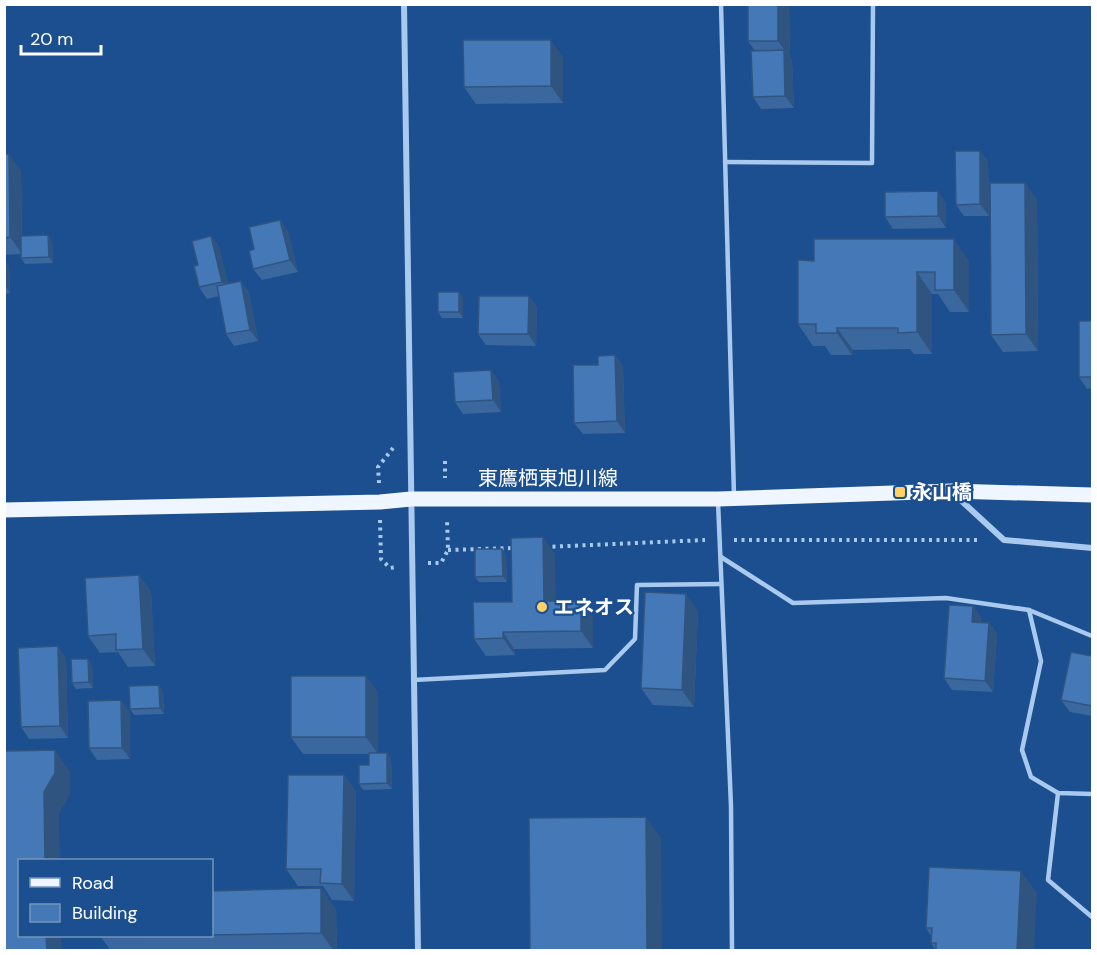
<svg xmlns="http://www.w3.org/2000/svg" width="1097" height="955" viewBox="0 0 1097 955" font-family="'DM Sans','Noto Sans JP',sans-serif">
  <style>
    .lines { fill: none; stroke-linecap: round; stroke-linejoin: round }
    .path { stroke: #a9c9ee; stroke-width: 4; stroke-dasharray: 3 4.5; stroke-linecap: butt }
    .service { stroke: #a9c9ee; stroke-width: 4.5 }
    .minor { stroke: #a9c9ee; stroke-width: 6 }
    .primary { stroke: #f0f6ff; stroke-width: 15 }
    .wall { fill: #3a679d }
    .shaded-wall { fill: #305480 }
    .building { fill: #4478b7; stroke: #305480; stroke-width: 1.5 }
    .poi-dot { fill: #ffd166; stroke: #1b4f8f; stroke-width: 2 }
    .labels { text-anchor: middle; stroke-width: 4.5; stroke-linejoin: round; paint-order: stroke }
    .street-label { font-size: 20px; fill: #fff; stroke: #1b4f8f }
    .poi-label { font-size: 20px; font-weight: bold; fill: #fff; stroke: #1b4f8f; text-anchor: start }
  </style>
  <rect width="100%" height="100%" fill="#1b4f8f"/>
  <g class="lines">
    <g class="path">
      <polyline points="445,461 445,478"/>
      <polyline points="379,483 378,467 393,448"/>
      <polyline points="380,520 381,559 390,568 397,567"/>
      <polyline points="734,540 978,540"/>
      <polyline points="545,547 705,540"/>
      <polyline points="448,550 514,548"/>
      <polyline points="428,563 441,563 448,550 447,519"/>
    </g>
    <g class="service">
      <polyline points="721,4 734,496"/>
      <polyline points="725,162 872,163 873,4"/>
      <polyline points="718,502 731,806 732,950"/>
      <polyline points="721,557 793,603 946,598 1029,610 1092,636"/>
      <polyline points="1029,610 1041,661 1022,750 1031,777 1058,793 1092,794"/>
      <polyline points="413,680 605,670 635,639 637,585 721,584"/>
      <polyline points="1058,793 1048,880 1092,917"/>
    </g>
    <g class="minor">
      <polyline points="404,4 418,950"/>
      <polyline points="954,494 1004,540 1092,548"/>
    </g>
    <polyline class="primary" points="4,510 380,502 411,499 718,499 951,491 1092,495"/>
  </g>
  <g class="wall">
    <polygon points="748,4 789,4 790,58 792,61 794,108 761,109 753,97 755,51 748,41"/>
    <polygon points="563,57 563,103 476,104 464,87"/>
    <polygon points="980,151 988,162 989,216 964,216 956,205"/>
    <polygon points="4,154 21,171 22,236 52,241 53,263 25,264 21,258 21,254 4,255"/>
    <polygon points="1025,183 1037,200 1038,351 1003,352 991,335"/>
    <polygon points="946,203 946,228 893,229 885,217"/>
    <polygon points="280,220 288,232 298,272 262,280 253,269 254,249"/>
    <polygon points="211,236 219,247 228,284 241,281 249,293 258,341 234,346 226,334 219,296 207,299 199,287 198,265"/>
    <polygon points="4,260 9,266 10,293 4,294"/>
    <polygon points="798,260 969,261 969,312 950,312 938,294 932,294 932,354 914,354 910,349 853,350 852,355 831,355 825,346 813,346 798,324"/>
    <polygon points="529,296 537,308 536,346 486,345 478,334"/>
    <polygon points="463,298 463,318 442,318 438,312"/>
    <polygon points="1092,321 1092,388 1087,389 1079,377"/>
    <polygon points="615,355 623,367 625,433 583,434 574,423 598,365"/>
    <polygon points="491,370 499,382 501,412 463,414 455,402"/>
    <polygon points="555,554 555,601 581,601 593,618 593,648 514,649 515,655 486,656 474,639 512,602"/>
    <polygon points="506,555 507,582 479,582 475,577"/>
    <polygon points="139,575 151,592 155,666 128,667 118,652 100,653 88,636"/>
    <polygon points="973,606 981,618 981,622 989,623 997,634 993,692 952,690 944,678"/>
    <polygon points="698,611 694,707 653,705 641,688"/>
    <polygon points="1092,656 1092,716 1070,712 1061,700"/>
    <polygon points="66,658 68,738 29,739 21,727"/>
    <polygon points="92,665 93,688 76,689 72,683"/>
    <polygon points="366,676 378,693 378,753 387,753 391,759 392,789 363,790 359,784 369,765 369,754 303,754 291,737"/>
    <polygon points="163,691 164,714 134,715 130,709"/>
    <polygon points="130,712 130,759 97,760 89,748"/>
    <polygon points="344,775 356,792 354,901 332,900 323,886 298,886 286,869"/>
    <polygon points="321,888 336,910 337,951 111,951 101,937 101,936 212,936 212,891"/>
    <polygon points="1037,893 936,951 931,943 931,936 926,928"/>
  </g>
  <g class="shaded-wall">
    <polygon points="778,4 789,4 790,58 778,41"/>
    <polygon points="551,40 563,57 563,103 551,86"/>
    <polygon points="784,50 792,61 794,108 785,96"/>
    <polygon points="980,151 988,162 989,216 980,204"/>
    <polygon points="9,154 21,171 22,254 10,237"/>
    <polygon points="1025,183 1037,200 1038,351 1026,334"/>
    <polygon points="938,191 946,203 946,228 938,216"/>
    <polygon points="280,220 288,232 298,272 290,260"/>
    <polygon points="48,235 52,241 53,263 49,257"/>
    <polygon points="211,236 219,247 231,293 222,282"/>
    <polygon points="954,239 969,261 969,312 954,290"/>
    <polygon points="5,260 9,266 10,293 6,287"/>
    <polygon points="917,272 932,294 932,354 917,332"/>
    <polygon points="241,281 249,293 258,341 250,330"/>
    <polygon points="459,292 463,298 463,318 459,312"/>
    <polygon points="529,296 537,308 536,346 528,334"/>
    <polygon points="837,328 853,350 852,355 837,333"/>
    <polygon points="615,355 623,367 625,433 617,421"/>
    <polygon points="491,370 499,382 501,412 493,400"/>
    <polygon points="543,537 555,554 556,618 544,601"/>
    <polygon points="502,549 506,555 507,582 503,576"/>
    <polygon points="139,575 151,592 155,666 143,649"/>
    <polygon points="686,594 698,611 694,707 682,690"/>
    <polygon points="581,601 593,618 593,648 581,631"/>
    <polygon points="973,606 981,618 980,633 972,622"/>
    <polygon points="989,623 997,634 993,692 985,681"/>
    <polygon points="503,632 514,649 515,655 503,638"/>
    <polygon points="58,646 66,658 68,738 60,726"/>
    <polygon points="88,659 92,665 93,688 89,682"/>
    <polygon points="366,676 378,693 378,754 366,737"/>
    <polygon points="159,685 163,691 164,714 160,708"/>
    <polygon points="121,700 130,712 130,759 122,748"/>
    <polygon points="55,750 70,772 70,794 59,814 60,861 45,861 44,792"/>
    <polygon points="387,753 391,759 392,789 387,783"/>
    <polygon points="344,775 356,792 354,901 342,884"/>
    <polygon points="646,817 661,838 662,951 647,951"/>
    <polygon points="1021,871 1037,893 1034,951 1017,951"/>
    <polygon points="321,888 336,910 337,951 334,951 321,933"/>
    <polygon points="46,936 61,936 62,951 47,951"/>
  </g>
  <g class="building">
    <rect x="748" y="4" width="30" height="37"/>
    <polygon points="463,40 551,40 551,86 464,87"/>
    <polygon points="784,50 785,96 753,97 751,51"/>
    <polygon points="955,151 980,151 980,204 956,205"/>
    <polygon points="4,154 9,154 10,237 4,238"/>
    <polygon points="990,183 1025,183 1026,334 991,335"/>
    <polygon points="938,191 938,216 885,217 885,192"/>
    <polygon points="280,220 290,260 253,269 249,251 254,249 249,227"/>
    <polygon points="48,235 49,257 21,258 21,236"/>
    <polygon points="211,236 222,282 199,287 194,266 198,265 192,241"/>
    <polygon points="814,239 954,239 954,290 935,290 935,272 917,272 917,332 898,333 898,328 837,328 837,333 816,333 816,324 798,324 798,260 814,261"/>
    <polygon points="4,260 6,287 4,287"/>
    <polygon points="241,281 250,330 226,334 217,286"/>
    <rect x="438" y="292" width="21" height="20"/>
    <polygon points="479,296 529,296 528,334 478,334"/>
    <rect x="1079" y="321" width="13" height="56"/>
    <polygon points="615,355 617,421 574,423 573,365 598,365 598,356"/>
    <polygon points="491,370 493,400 455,402 453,372"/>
    <polygon points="543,537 544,601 581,601 581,631 503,632 503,638 474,639 473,602 512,602 511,538"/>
    <polygon points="475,549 502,549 503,576 475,577"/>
    <polygon points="139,575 143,649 116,650 116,634 88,636 85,578"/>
    <polygon points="645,592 686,594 682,690 641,688"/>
    <polygon points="949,605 973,606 972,622 989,623 985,681 944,678"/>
    <polygon points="58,646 60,726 21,727 18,648"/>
    <polygon points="1071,652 1092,656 1092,706 1061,700"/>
    <polygon points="71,659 88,659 89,682 72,683"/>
    <rect x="291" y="676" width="75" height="61"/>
    <polygon points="159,685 160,708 130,709 129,686"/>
    <polygon points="121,700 122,748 89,748 88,701"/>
    <polygon points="55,750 55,773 44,792 45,861 20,861 20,936 46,936 47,951 4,951 4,751"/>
    <polygon points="369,753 387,753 387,783 359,784 359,765 369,765"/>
    <polygon points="288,775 344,775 342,884 320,883 321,869 286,869"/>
    <polygon points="646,817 647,951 530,951 529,818"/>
    <polygon points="929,867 1021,871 1017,951 936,951 936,943 931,943 932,928 926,928"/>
    <polygon points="321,888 321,933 212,935 212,891"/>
    <polygon points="101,936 173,936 101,937"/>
  </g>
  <g class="poi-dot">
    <rect x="894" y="486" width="12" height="12" rx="3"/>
    <circle cx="542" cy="607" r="6"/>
  </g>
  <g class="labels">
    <g class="street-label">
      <text x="548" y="485">東鷹栖東旭川線</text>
    </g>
    <g class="poi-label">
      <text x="912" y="499">永山橋</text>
      <text x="554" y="614">エネオス</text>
    </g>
  </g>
  <rect width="1097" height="955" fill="none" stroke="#ffffff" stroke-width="12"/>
  <rect x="18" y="859" width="195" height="78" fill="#1b4f8f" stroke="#7695bc" stroke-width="1.5"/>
  <rect x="30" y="878" width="30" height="9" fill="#f0f6ff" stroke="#7695bc" stroke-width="1.5"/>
  <text x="72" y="889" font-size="18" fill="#ffffff">Road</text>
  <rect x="30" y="904" width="30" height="18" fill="#4478b7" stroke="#7695bc" stroke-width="1.5"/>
  <text x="72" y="919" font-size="18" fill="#ffffff">Building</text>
  <path d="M21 45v9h80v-9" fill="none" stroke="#ffffff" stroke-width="3"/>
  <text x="30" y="45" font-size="18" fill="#ffffff" stroke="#1b4f8f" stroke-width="4.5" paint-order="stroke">20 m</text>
</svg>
